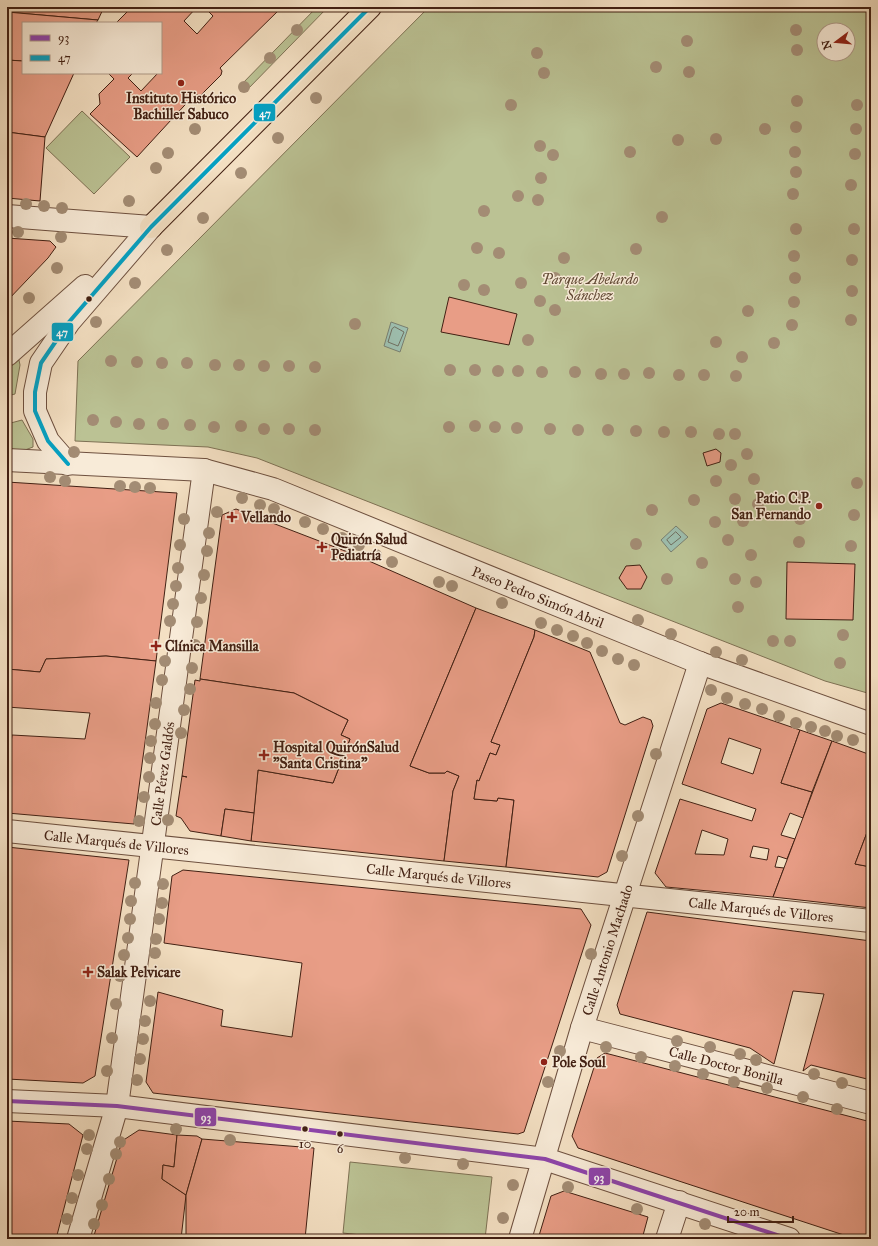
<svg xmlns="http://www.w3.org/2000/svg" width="878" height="1246" viewBox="0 0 878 1246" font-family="'IM FELL Great Primer',serif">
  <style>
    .green { fill: #bbc294; stroke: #7e7154; fill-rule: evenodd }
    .water { fill: #9dbeae; stroke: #797f70 }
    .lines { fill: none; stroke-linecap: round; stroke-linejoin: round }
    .shore { stroke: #706f60; stroke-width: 1 }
    .building { fill: #e89d86; stroke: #422013; fill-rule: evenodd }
    .minor-casing { stroke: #6e503f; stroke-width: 24 }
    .major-casing { stroke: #422013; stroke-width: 24 }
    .minor { stroke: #f8ebd8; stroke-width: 22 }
    .major { stroke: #f4e0c3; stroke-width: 22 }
    .bus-1-casing { stroke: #f8ebd8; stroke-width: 7 }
    .bus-2-casing { stroke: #f8ebd8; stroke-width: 7 }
    .bus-1 { stroke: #8e44ad; stroke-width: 4 }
    .bus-2 { stroke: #03a2c5; stroke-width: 4 }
    .tree { fill: #a38c74 }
    .poi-dot { fill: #8f2418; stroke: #f8ebd8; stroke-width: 1.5 }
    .bus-dot { fill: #422013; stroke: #f8ebd8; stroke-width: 1.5 }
    .labels { text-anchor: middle; stroke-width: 3; stroke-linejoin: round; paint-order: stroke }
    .bus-label { font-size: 13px; fill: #422013; stroke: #f8ebd8 }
    .poi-label { font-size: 14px; font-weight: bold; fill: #422013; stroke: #f8ebd8; text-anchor: start }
    .park-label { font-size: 14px; font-style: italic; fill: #604833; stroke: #f8ebd8 }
    .street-label { font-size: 14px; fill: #422013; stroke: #f8ebd8 }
    .line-badge { stroke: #f8ebd8; stroke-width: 1.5 }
    .badge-label { font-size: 11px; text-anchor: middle; font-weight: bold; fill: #fff }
  </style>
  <rect width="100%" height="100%" fill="#f4e0c3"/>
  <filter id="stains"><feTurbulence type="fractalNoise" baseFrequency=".005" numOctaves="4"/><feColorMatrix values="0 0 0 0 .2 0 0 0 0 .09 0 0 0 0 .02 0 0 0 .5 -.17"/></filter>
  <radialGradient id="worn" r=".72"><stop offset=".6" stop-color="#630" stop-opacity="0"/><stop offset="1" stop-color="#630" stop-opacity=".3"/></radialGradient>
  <g class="green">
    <polygon points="317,7 328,7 246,91 241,85"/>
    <path d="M429,7H871V694L825,681L257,458L208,447L75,441L78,361ZM824,30H848V54H824Z"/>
    <polygon points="82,111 130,157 94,194 46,148"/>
    <polygon points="19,360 20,365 15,394 7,396 7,366 12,362"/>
    <polygon points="22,420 33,439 33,447 25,450 7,449 7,424"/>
    <polygon points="350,1162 492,1177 485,1239 396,1239 343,1233"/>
  </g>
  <g class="water">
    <polygon points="391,322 408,328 400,352 384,346"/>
    <polygon points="676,526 688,537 671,552 661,540"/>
  </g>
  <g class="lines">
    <g class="shore">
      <polygon points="395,327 404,332 398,346 388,342 392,329"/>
      <polygon points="676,532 681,537 671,545 667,540"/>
    </g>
  </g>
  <g class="building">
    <polygon points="7,7 104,7 98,20 7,12"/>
    <polygon points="132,7 197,7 184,21 197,34 213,16 204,7 281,8 220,68 222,71 221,75 200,96 195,94 137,157 90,114 100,104 99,94 114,79 108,73 133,73 128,78 141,91 158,73 161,73 161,23 116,23"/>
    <polygon points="7,12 98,20 96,23 23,23 23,61 7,60"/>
    <polygon points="7,60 23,61 23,73 74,73 45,137 7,132"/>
    <polygon points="7,132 45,137 40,201 7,198"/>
    <polygon points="7,238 50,241 56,247 48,258 7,301"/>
    <polygon points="449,297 517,314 509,345 441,332"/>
    <polygon points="716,449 721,453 720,462 707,466 703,453"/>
    <polygon points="7,482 177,493 156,661 106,656 46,659 40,672 7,669"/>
    <polygon points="236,509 353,554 476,608 410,766 429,773 445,773 447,771 459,776 453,791 444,861 251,841 258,770 333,783 350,739 341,735 348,720 294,693 200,679 222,515"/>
    <polygon points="787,562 855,564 853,620 786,619"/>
    <polygon points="640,565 647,577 641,589 627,589 619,578 626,566"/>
    <polygon points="476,608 535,630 534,637 491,742 500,745 496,755 490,753 479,781 477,780 474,799 497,801 498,798 514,800 506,867 444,861 453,791 459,776 447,771 445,773 429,773 410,766"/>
    <polygon points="535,630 590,652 620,723 625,725 643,717 651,720 653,726 607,872 598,877 506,867 514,800 498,798 497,801 474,799 477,780 479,781 490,753 496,755 500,745 491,742 534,637"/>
    <polygon points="106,656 156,661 134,824 7,813 7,777 12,735 85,739 90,713 7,707 7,669 40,672 46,659"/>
    <polygon points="200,679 294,693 348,720 341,735 350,739 333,783 258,770 254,813 225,809 221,836 190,831 181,818 176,816 182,776 187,777 182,776 195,680 200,681"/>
    <path d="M721,703L800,730L781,783L812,792L803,818L790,813L781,835L795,839L787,859L778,856L775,867L784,868L773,897L666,887L655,873L680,799L752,821L756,809L682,784L707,709ZM729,738L761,749L753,774L721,763ZM702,830L728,839L724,855L695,854ZM753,846L769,849L767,860L750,857Z"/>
    <polygon points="800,730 832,741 812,792 781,783"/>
    <polygon points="832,741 871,755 871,822 855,864 871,867 871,908 773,897"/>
    <polygon points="225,809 254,813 251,841 221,836"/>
    <polygon points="871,822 871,867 855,864"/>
    <polygon points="7,847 129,860 95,1076 83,1083 7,1079"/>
    <polygon points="183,870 581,909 591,925 524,1132 518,1134 153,1093 146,1082 158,992 223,1010 221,1026 292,1037 302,963 164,943 172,876"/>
    <polygon points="647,912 871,941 871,1080 811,1065 803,1071 824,994 793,991 774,1064 750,1048 620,1014 617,1005"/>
    <polygon points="605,1053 871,1122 871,1239 856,1239 578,1148 572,1136 597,1058"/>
    <polygon points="7,1121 69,1124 83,1135 56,1239 7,1239"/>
    <polygon points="139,1130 177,1135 174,1167 163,1165 162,1179 186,1195 181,1239 93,1239 122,1141"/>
    <polygon points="177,1135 197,1136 202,1139 186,1195 162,1179 163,1165 174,1167"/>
    <polygon points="202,1139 314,1148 305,1239 186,1239 186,1195"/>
    <polygon points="564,1191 648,1217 642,1239 538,1239 551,1196"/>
    <polygon points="693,1235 704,1238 707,1239 680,1239"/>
  </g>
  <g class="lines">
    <defs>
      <g id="minor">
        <polyline points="7,216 151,227"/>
        <polyline points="7,355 85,286"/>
        <path id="s1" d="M7,460L204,470L273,489L700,663L871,724"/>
        <polyline points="68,464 48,441 35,411 35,392 41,363 69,322 151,227"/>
        <path id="s2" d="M7,831L871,921"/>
        <path id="s3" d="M582,1028L871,1103"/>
        <polyline points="7,1101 117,1106 545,1159 789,1239"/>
        <path id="s4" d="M78,1239L117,1106L204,470"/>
        <path id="s5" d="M520,1239L582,1028L700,663"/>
        <polyline points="667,1239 679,1202"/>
      </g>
      <polyline id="major" points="151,227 370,7"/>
    </defs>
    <use href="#minor" class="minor-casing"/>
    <use href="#major" class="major-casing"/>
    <use href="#minor" class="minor"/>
    <use href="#major" class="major"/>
    <defs>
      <polyline id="bus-1" points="7,1101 117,1106 545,1159 789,1239"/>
      <polyline id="bus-2" points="68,464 48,441 35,411 35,392 41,363 69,322 151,227 370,7"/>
    </defs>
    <use href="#bus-1" class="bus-1-casing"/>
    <use href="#bus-2" class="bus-2-casing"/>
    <use href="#bus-1" class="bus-1"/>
    <use href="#bus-2" class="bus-2"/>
  </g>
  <g class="tree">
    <circle cx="297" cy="30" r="6"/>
    <circle cx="796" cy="30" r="6"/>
    <circle cx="687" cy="41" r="6"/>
    <circle cx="797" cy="50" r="6"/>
    <circle cx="537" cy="53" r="6"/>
    <circle cx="270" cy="58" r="6"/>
    <circle cx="656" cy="67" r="6"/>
    <circle cx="689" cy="72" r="6"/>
    <circle cx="544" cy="73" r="6"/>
    <circle cx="244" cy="87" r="6"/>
    <circle cx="316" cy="98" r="6"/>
    <circle cx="797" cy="101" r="6"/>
    <circle cx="511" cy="105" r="6"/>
    <circle cx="857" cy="105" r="6"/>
    <circle cx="796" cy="127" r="6"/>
    <circle cx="195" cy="129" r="6"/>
    <circle cx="765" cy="129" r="6"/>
    <circle cx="856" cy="129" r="6"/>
    <circle cx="278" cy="138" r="6"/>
    <circle cx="716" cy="139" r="6"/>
    <circle cx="678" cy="140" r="6"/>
    <circle cx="540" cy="146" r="6"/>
    <circle cx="630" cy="152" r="6"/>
    <circle cx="795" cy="152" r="6"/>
    <circle cx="168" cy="153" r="6"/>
    <circle cx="855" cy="154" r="6"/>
    <circle cx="553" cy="155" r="6"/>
    <circle cx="156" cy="168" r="6"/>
    <circle cx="796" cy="172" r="6"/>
    <circle cx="241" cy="173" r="6"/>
    <circle cx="541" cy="178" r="6"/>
    <circle cx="851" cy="185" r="6"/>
    <circle cx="793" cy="194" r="6"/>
    <circle cx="518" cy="196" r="6"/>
    <circle cx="538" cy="200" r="6"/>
    <circle cx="129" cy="201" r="6"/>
    <circle cx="26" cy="204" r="6"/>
    <circle cx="44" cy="206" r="6"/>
    <circle cx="62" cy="208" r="6"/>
    <circle cx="484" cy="211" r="6"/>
    <circle cx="662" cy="217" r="6"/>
    <circle cx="203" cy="218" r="6"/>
    <circle cx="796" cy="229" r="6"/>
    <circle cx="854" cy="229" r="6"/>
    <circle cx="18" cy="232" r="6"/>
    <circle cx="61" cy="237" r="6"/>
    <circle cx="477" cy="248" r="6"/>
    <circle cx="636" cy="249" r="6"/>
    <circle cx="167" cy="250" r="6"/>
    <circle cx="499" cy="253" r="6"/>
    <circle cx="794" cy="256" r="6"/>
    <circle cx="564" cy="258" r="6"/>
    <circle cx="852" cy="260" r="6"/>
    <circle cx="57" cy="268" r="6"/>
    <circle cx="555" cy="278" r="6"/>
    <circle cx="795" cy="278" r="6"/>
    <circle cx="135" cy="283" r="6"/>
    <circle cx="521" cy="283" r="6"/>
    <circle cx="464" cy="285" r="6"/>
    <circle cx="484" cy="290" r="6"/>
    <circle cx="852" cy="291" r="6"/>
    <circle cx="29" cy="298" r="6"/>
    <circle cx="540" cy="301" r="6"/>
    <circle cx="794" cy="302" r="6"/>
    <circle cx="555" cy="310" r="6"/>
    <circle cx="748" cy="311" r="6"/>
    <circle cx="851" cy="320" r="6"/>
    <circle cx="96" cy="322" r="6"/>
    <circle cx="355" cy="324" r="6"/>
    <circle cx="792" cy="325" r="6"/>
    <circle cx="528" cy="340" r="6"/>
    <circle cx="716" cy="342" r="6"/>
    <circle cx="774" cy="343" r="6"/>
    <circle cx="742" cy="357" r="6"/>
    <circle cx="111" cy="361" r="6"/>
    <circle cx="137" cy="362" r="6"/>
    <circle cx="162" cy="363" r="6"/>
    <circle cx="187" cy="363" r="6"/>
    <circle cx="215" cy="365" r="6"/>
    <circle cx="239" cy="365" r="6"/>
    <circle cx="264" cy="366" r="6"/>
    <circle cx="289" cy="366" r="6"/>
    <circle cx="315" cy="367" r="6"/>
    <circle cx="450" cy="370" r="6"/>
    <circle cx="475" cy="370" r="6"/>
    <circle cx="498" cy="371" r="6"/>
    <circle cx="518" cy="371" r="6"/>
    <circle cx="542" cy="372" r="6"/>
    <circle cx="575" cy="372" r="6"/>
    <circle cx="649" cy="373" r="6"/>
    <circle cx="601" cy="374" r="6"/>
    <circle cx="624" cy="374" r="6"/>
    <circle cx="679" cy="375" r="6"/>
    <circle cx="704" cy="375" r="6"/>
    <circle cx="736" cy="376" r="6"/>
    <circle cx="93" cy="420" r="6"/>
    <circle cx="116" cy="422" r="6"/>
    <circle cx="139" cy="424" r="6"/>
    <circle cx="163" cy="424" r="6"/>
    <circle cx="190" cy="425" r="6"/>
    <circle cx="241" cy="426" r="6"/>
    <circle cx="475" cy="426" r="6"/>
    <circle cx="214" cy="427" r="6"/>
    <circle cx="449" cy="427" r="6"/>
    <circle cx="495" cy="427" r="6"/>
    <circle cx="517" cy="428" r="6"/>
    <circle cx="264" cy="429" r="6"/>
    <circle cx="289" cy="429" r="6"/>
    <circle cx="550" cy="429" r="6"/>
    <circle cx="315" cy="430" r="6"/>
    <circle cx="578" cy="430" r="6"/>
    <circle cx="608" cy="430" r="6"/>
    <circle cx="636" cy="431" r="6"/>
    <circle cx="664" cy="432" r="6"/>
    <circle cx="691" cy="432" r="6"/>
    <circle cx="719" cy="434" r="6"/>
    <circle cx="735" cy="434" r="6"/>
    <circle cx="74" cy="452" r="6"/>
    <circle cx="747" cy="454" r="6"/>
    <circle cx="731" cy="465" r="6"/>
    <circle cx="50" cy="477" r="6"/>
    <circle cx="754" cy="479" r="6"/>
    <circle cx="65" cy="481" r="6"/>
    <circle cx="716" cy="481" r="6"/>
    <circle cx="857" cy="483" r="6"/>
    <circle cx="120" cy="486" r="6"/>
    <circle cx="135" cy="487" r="6"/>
    <circle cx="150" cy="488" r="6"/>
    <circle cx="802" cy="496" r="6"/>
    <circle cx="242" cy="498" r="6"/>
    <circle cx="735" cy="499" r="6"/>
    <circle cx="694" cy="500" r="6"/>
    <circle cx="758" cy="504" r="6"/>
    <circle cx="260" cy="505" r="6"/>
    <circle cx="274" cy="509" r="6"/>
    <circle cx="652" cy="510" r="6"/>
    <circle cx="217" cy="512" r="6"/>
    <circle cx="854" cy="515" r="6"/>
    <circle cx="184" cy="519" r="6"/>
    <circle cx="800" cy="519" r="6"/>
    <circle cx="743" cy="521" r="6"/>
    <circle cx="305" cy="522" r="6"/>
    <circle cx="715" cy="522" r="6"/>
    <circle cx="323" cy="529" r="6"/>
    <circle cx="209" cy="533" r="6"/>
    <circle cx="342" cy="538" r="6"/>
    <circle cx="728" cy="540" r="6"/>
    <circle cx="799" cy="542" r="6"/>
    <circle cx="636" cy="544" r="6"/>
    <circle cx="180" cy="545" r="6"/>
    <circle cx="359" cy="545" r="6"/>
    <circle cx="851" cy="546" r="6"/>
    <circle cx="207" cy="551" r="6"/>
    <circle cx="376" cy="555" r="6"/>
    <circle cx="751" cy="555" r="6"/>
    <circle cx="392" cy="562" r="6"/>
    <circle cx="702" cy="563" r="6"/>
    <circle cx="178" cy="568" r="6"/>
    <circle cx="204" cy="575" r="6"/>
    <circle cx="667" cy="579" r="6"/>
    <circle cx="735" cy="579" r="6"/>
    <circle cx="439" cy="582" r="6"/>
    <circle cx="756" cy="582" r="6"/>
    <circle cx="176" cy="586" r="6"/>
    <circle cx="452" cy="586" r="6"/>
    <circle cx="201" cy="598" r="6"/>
    <circle cx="502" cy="603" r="6"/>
    <circle cx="173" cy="604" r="6"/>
    <circle cx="738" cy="607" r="6"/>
    <circle cx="638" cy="620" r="6"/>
    <circle cx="170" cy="621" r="6"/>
    <circle cx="197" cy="622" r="6"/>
    <circle cx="541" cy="623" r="6"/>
    <circle cx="557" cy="630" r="6"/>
    <circle cx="671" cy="634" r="6"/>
    <circle cx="843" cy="635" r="6"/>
    <circle cx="573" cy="636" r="6"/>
    <circle cx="773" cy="641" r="6"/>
    <circle cx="790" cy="641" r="6"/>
    <circle cx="587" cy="643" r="6"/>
    <circle cx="195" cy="645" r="6"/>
    <circle cx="602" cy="651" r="6"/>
    <circle cx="716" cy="652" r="6"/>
    <circle cx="618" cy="659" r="6"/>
    <circle cx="742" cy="660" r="6"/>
    <circle cx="165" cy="661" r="6"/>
    <circle cx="840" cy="663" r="6"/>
    <circle cx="634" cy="665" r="6"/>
    <circle cx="192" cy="668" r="6"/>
    <circle cx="162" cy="680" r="6"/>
    <circle cx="190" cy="689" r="6"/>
    <circle cx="711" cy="690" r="6"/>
    <circle cx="727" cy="698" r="6"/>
    <circle cx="156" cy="703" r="6"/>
    <circle cx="745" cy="704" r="6"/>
    <circle cx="762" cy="709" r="6"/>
    <circle cx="184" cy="710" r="6"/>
    <circle cx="779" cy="716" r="6"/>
    <circle cx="796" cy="723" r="6"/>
    <circle cx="155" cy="724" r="6"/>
    <circle cx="811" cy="727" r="6"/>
    <circle cx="825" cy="731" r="6"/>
    <circle cx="181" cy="733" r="6"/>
    <circle cx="837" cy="736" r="6"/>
    <circle cx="853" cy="740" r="6"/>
    <circle cx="151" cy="741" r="6"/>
    <circle cx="656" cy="754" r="6"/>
    <circle cx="150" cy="758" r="6"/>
    <circle cx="149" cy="777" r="6"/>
    <circle cx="144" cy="797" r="6"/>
    <circle cx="638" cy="816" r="6"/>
    <circle cx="168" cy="820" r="6"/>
    <circle cx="139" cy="821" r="6"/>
    <circle cx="622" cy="856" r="6"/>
    <circle cx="135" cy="883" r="6"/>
    <circle cx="163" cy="884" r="6"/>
    <circle cx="131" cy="901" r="6"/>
    <circle cx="162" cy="903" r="6"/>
    <circle cx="130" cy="919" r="6"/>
    <circle cx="159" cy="919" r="6"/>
    <circle cx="128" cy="938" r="6"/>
    <circle cx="156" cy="939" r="6"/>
    <circle cx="155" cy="953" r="6"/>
    <circle cx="591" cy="954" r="6"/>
    <circle cx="124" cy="955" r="6"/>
    <circle cx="120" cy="976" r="6"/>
    <circle cx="150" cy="1001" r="6"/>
    <circle cx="116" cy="1004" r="6"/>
    <circle cx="145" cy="1021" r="6"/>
    <circle cx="112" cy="1038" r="6"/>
    <circle cx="143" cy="1039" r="6"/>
    <circle cx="677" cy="1041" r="6"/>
    <circle cx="606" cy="1047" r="6"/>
    <circle cx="710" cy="1047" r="6"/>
    <circle cx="560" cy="1051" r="6"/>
    <circle cx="740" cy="1054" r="6"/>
    <circle cx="641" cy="1057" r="6"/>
    <circle cx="140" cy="1059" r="6"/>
    <circle cx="756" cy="1060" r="6"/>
    <circle cx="675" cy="1066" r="6"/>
    <circle cx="107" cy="1071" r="6"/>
    <circle cx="703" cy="1074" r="6"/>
    <circle cx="814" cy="1074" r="6"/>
    <circle cx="137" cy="1080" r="6"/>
    <circle cx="548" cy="1082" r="6"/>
    <circle cx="734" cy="1082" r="6"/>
    <circle cx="842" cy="1083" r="6"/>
    <circle cx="767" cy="1088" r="6"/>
    <circle cx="803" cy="1097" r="6"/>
    <circle cx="837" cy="1109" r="6"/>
    <circle cx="176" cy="1129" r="6"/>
    <circle cx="89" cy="1135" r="6"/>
    <circle cx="230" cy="1140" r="6"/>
    <circle cx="120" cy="1142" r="6"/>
    <circle cx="87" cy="1149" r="6"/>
    <circle cx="116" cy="1154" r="6"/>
    <circle cx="405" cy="1158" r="6"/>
    <circle cx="463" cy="1164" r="6"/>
    <circle cx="78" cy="1175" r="6"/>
    <circle cx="109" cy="1179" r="6"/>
    <circle cx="513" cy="1185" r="6"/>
    <circle cx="568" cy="1187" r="6"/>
    <circle cx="72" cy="1198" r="6"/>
    <circle cx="102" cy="1205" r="6"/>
    <circle cx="637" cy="1209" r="6"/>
    <circle cx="503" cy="1218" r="6"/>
    <circle cx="67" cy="1219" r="6"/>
    <circle cx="94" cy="1224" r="6"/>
    <circle cx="705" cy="1224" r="6"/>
  </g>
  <g class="poi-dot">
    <circle cx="181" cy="83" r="4"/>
    <circle cx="819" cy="506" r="4"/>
    <path d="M230 511h4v4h4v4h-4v4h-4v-4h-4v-4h4z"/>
    <path d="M320 541h4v4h4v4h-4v4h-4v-4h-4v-4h4z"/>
    <path d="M154 640h4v4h4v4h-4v4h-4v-4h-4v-4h4z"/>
    <path d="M262 749h4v4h4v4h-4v4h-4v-4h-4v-4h4z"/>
    <path d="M86 966h4v4h4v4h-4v4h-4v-4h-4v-4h4z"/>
    <circle cx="544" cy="1062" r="4"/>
  </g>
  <g class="bus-dot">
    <circle cx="89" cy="299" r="3.5"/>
    <circle cx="305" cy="1129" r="3.5"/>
    <circle cx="340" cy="1134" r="3.5"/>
  </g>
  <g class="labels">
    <g class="bus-label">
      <text x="305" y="1148">10</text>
      <text x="340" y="1153">6</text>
    </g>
    <g class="poi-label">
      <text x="181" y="103" text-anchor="middle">Instituto Histórico<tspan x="181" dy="16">Bachiller Sabuco</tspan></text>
      <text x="811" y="503" text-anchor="end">Patio C.P.<tspan x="811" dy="16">San Fernando</tspan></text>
      <text x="241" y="522">Vellando</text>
      <text x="331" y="544">Quirón Salud<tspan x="331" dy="16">Pediatría</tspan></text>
      <text x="165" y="651">Clínica Mansilla</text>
      <text x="273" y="752">Hospital QuirónSalud<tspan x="273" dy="16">"Santa Cristina"</tspan></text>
      <text x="97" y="977">Salak Pelvicare</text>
      <text x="552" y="1067">Pole Soul</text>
    </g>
    <g class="park-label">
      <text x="590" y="284">Parque Abelardo<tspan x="590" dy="16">Sánchez</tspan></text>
    </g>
    <g class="street-label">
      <text dy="5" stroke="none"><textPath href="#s1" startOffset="555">Paseo Pedro Simón Abril</textPath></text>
      <text dy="5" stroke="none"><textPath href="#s4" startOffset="474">Calle Pérez Galdós</textPath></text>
      <text dy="5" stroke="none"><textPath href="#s2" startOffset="110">Calle Marqués de Villores</textPath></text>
      <text dy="5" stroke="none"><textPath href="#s2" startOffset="434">Calle Marqués de Villores</textPath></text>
      <text dy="5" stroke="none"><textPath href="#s2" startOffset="758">Calle Marqués de Villores</textPath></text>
      <text dy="5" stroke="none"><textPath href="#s5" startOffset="302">Calle Antonio Machado</textPath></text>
      <text dy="5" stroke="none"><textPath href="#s3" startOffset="149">Calle Doctor Bonilla</textPath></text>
    </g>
  </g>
  <g class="line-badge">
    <rect x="253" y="103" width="23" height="19" rx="4" fill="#03a2c5"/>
    <rect x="51" y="322" width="23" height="20" rx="4" fill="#03a2c5"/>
    <rect x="194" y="1107" width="23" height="20" rx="4" fill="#8e44ad"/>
    <rect x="588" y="1167" width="23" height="19" rx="4" fill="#8e44ad"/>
  </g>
  <g class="badge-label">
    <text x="265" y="117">47</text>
    <text x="62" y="336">47</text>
    <text x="206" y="1121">93</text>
    <text x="599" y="1181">93</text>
  </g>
  <rect width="878" height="1246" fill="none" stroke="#f4e0c3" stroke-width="24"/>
  <rect x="8" y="8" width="862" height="1230" fill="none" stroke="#422013" stroke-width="2"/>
  <rect x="12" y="12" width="854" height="1222" fill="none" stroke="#422013"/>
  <rect x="22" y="22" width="140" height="52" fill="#f8ebd8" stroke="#af9a89"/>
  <rect x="30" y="35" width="20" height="6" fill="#8e44ad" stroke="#af9a89"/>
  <text x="58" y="42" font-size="12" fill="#422013">93</text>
  <rect x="30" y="55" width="20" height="6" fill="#03a2c5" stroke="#af9a89"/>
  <text x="58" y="62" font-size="12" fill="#422013">47</text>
  <g transform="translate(836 42) rotate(254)"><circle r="19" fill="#f8ebd8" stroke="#af9a89"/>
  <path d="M0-3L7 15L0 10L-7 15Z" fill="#8f2418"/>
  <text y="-6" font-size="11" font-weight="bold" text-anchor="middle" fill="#422013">N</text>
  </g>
  <path d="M728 1216v6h65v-6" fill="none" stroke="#422013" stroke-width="2"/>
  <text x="734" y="1216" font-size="12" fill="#422013" stroke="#f8ebd8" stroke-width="3" paint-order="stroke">20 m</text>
  <rect width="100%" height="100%" filter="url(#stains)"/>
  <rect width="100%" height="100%" fill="url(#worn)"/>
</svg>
